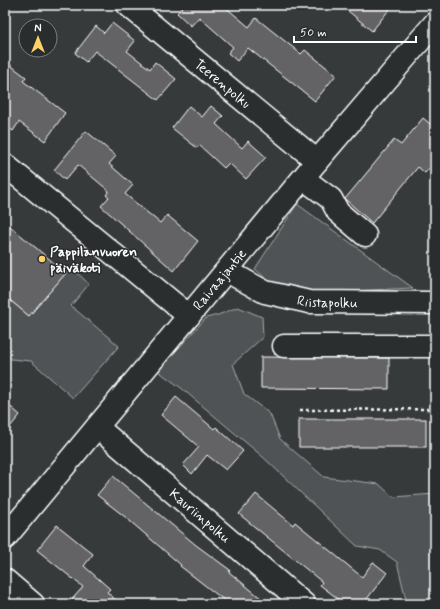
<svg xmlns="http://www.w3.org/2000/svg" width="440" height="609" viewBox="0 0 440 609" font-family="Mynerve,sans-serif">
  <style>
    .green { fill: #505354; stroke: #a8a9aa }
    .building { fill: #636465; stroke: #fff }
    .lines { fill: none; stroke-linecap: round; stroke-linejoin: round }
    .minor-casing { stroke: #fff; stroke-width: 25 }
    .path { stroke: #fff; stroke-width: 2.5; stroke-dasharray: 3 3; stroke-linecap: butt }
    .minor { stroke: #2a2d2e; stroke-width: 22 }
    .poi-dot { fill: #ffd166; stroke: #2a2d2e; stroke-width: 1.5 }
    .labels { text-anchor: middle; stroke-width: 3; stroke-linejoin: round; paint-order: stroke }
    .street-label { font-size: 14px; fill: #fff; stroke: #2a2d2e }
    .poi-label { font-size: 14px; font-weight: bold; fill: #fff; stroke: #2a2d2e; text-anchor: start }
  </style>
  <rect width="100%" height="100%" fill="#373a3b"/>
  <filter id="ink" filterUnits="userSpaceOnUse"><feTurbulence type="fractalNoise" baseFrequency=".025" numOctaves="2"/><feDisplacementMap in="SourceGraphic" scale="8" xChannelSelector="R" yChannelSelector="G"/><feConvolveMatrix kernelMatrix="1 2 1 2 8 2 1 2 1" color-interpolation-filters="sRGB"/></filter>
  <g filter="url(#ink)">
    <g class="green">
      <polygon points="297,204 413,288 325,292 276,287 255,269"/>
      <polygon points="71,267 89,284 71,306 119,346 73,398 31,361 11,359 5,354 5,296 29,316"/>
      <polygon points="238,307 262,317 263,337 233,364 244,394 270,414 280,439 324,477 379,484 393,497 435,494 435,552 431,554 435,567 435,604 407,604 397,562 380,550 357,546 263,457 180,387 158,371 206,318 218,315"/>
    </g>
    <g class="building">
      <polygon points="185,5 223,5 249,27 256,18 301,54 305,50 336,75 315,101 248,48 237,61 228,53 233,47 199,17 191,26 177,13"/>
      <polygon points="341,5 393,5 372,31"/>
      <polygon points="112,23 135,41 127,51 150,69 155,62 176,79 158,100 95,51 86,62 75,53 96,26 104,33"/>
      <polygon points="5,61 26,77 23,81 65,113 45,141 19,122 13,131 5,125"/>
      <polygon points="189,106 202,117 211,106 223,116 216,124 242,148 248,141 266,157 246,179 229,163 224,168 199,145 197,148 172,128"/>
      <polygon points="423,118 435,128 435,162 425,173 418,167 372,223 345,199 394,140 401,145"/>
      <polygon points="86,131 116,156 109,164 133,185 125,194 160,223 167,215 198,241 174,271 101,206 109,197 106,195 109,191 78,165 65,180 54,170"/>
      <polygon points="5,222 66,273 29,316 5,296"/>
      <polygon points="261,357 389,358 389,389 261,388"/>
      <polygon points="176,397 214,429 216,427 243,451 226,470 207,455 192,474 183,465 199,447 161,415"/>
      <polygon points="5,402 20,415 5,433"/>
      <rect x="299" y="419" width="127" height="28"/>
      <polygon points="113,476 196,545 230,570 229,572 268,604 229,604 180,566 181,565 124,516 97,495"/>
      <polygon points="256,494 293,525 295,522 362,577 373,562 387,573 363,604 345,604 320,585 322,582 239,514"/>
      <polygon points="57,525 93,554 84,566 110,589 107,592 120,604 68,604 83,587 37,550"/>
    </g>
    <g class="lines">
      <defs>
        <g id="minor">
          <path id="s1" d="M128,5L317,161"/>
          <polyline points="5,165 189,316"/>
          <polyline points="304,179 331,199 338,212 365,235"/>
          <path id="s2" d="M227,271L265,292L309,302L435,303"/>
          <polyline points="284,346 435,346"/>
          <path id="s3" d="M97,427L304,604"/>
          <path id="s4" d="M5,538L317,161L435,23"/>
          <polyline points="5,580 33,604"/>
        </g>
      </defs>
      <use href="#minor" class="minor-casing"/>
      <polyline class="path" points="300,410 435,409"/>
      <use href="#minor" class="minor"/>
    </g>
  </g>
  <circle class="poi-dot" cx="42" cy="259" r="4"/>
  <g class="labels">
    <g class="street-label">
      <text dy="5" stroke="none"><textPath href="#s1" startOffset="123">Teerenpolku</textPath></text>
      <text dy="5" stroke="none"><textPath href="#s4" startOffset="336">Raivaajantie</textPath></text>
      <text dy="5" stroke="none"><textPath href="#s2" startOffset="107">Riistapolku</textPath></text>
      <text dy="5" stroke="none"><textPath href="#s3" startOffset="136">Kauriinpolku</textPath></text>
    </g>
    <g class="poi-label">
      <text x="50" y="256">Pappilanvuoren<tspan x="50" dy="16">päiväkoti</tspan></text>
    </g>
  </g>
  <rect width="440" height="609" fill="none" stroke="#2a2d2e" stroke-width="20"/>
  <rect x="10" y="10" width="420" height="589" fill="none" stroke="#fff" stroke-width="1.5" filter="url(#ink)"/>
  <g transform="translate(38 38)"><circle r="19" fill="#2a2d2e" stroke="#7f8182"/>
  <path d="M0-3L7 15L0 10L-7 15Z" fill="#ffd166"/>
  <text y="-6" font-size="11" font-weight="bold" text-anchor="middle" fill="#ffffff">N</text>
  </g>
  <path d="M294 36v6h122v-6" fill="none" stroke="#ffffff" stroke-width="2"/>
  <text x="300" y="36" font-size="12" fill="#ffffff" stroke="#2a2d2e" stroke-width="3" paint-order="stroke">50 m</text>
</svg>
